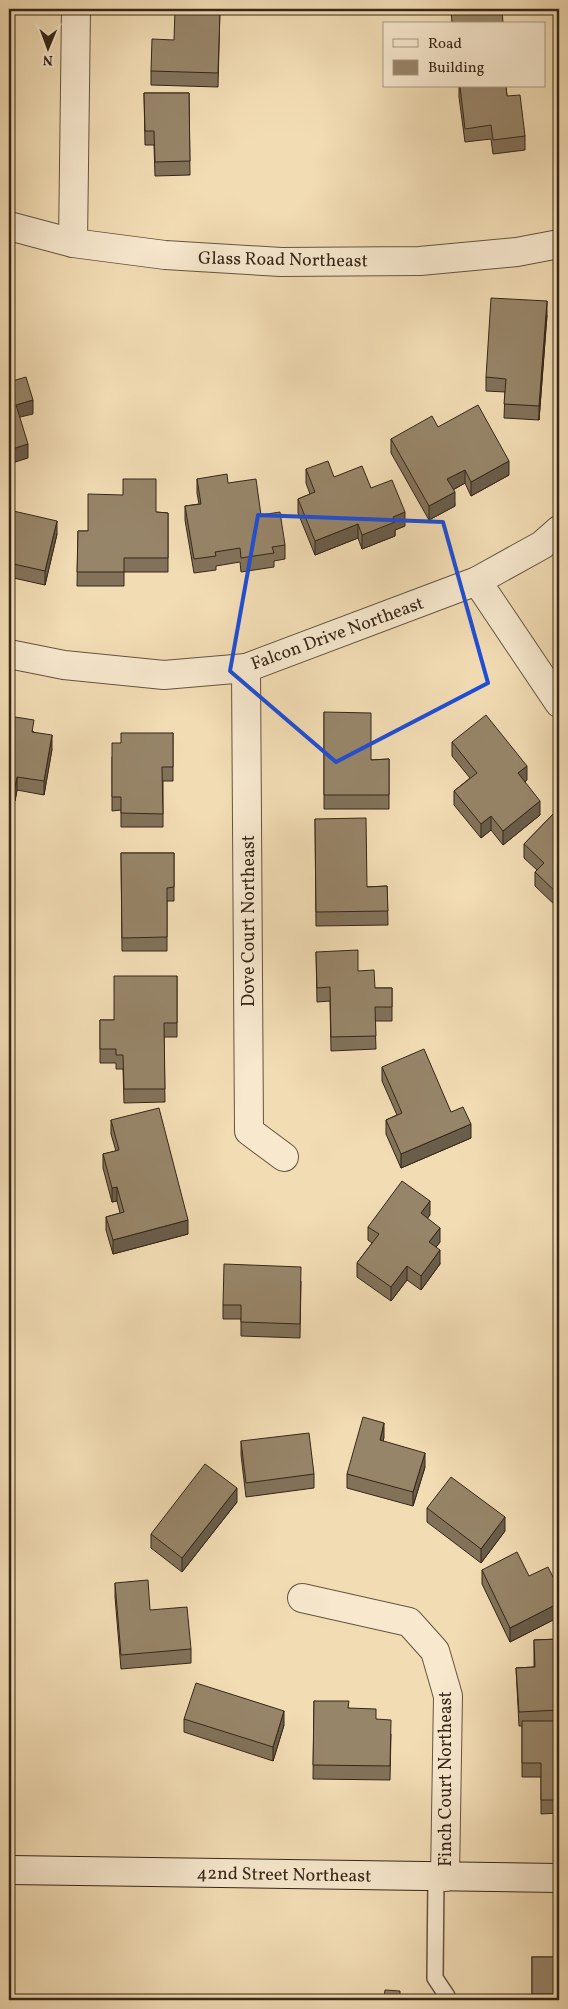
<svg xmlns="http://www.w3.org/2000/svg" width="568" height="2009" viewBox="0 0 568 2009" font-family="Vollkorn,serif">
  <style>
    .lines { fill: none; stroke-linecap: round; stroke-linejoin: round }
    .service-casing { stroke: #64543f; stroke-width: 18 }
    .minor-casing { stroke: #64543f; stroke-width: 30 }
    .tertiary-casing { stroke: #64543f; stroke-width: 30 }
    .secondary-casing { stroke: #352618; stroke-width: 30 }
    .service { stroke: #f7e8ce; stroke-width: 15 }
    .minor { stroke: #f7e8ce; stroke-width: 28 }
    .tertiary { stroke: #f7e8ce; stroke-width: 28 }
    .secondary { stroke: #f7e8ce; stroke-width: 28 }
    .wall { fill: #82725a; stroke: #352618 }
    .shaded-wall { fill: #6a5d4a; stroke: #352618 }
    .building { fill: #978569; stroke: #352618 }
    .marked { fill: none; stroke: #1d4ed8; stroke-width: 4; stroke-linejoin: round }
    .labels { text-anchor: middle; stroke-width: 5; stroke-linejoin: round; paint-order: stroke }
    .street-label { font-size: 18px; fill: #352618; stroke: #f7e8ce }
  </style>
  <rect width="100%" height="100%" fill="#f2dcb4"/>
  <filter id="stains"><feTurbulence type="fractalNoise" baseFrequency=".004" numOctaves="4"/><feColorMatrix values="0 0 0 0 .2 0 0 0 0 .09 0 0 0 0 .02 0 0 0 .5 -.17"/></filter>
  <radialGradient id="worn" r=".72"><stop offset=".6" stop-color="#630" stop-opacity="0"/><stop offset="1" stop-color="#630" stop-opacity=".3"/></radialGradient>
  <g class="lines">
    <defs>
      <polyline id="service" points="436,1877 435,1978 447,1996"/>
      <g id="minor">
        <polyline points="73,243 76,9"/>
        <polyline points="477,581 559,703"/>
        <polyline points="9,654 64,665 164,675 246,668 477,581 542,545 559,530"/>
        <polyline points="246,668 249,1131 284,1157"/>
        <polyline points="302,1598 409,1622 435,1651 448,1696 445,1877"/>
      </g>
      <polyline id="tertiary" points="9,226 73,243 165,255 281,262 420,261 517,252 559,244"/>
      <polyline id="secondary" points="9,1870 559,1878"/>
    </defs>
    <use href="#service" class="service-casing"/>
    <use href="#minor" class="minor-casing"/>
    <use href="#tertiary" class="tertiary-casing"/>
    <use href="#secondary" class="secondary-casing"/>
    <use href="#service" class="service"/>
    <use href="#minor" class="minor"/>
    <use href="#tertiary" class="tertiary"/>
    <use href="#secondary" class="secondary"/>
  </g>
  <g class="wall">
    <polygon points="220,9 218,87 151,85 151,71 174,40"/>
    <polygon points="459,86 506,86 507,96 525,136 525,150 493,154 491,139 465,142 459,97"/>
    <polygon points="144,93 189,93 190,175 155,176 154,145 145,145"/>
    <polygon points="547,315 539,420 504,418 505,392 486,391 486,377"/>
    <polygon points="438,427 509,475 471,496 465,483 453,490 455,506 429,520 391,453 391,439"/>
    <polygon points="306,469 371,488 405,526 395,530 395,536 362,549 358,538 315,555 298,513 298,499 310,494 306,483"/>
    <polygon points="197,479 228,483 261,515 285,545 285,559 274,561 274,567 241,572 240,562 216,566 216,570 194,573 185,520 185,506 199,504 197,493"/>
    <polygon points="9,510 57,534 45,585 9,577"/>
    <polygon points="156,512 168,513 168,572 124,572 124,586 77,586 78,531 88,531"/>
    <polygon points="324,712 371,760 389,759 389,809 324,809"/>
    <polygon points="9,716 34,732 52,749 44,795 17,790 15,801 9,800"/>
    <polygon points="173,733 173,781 163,781 163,827 121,827 121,810 112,811 112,757 121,743"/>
    <polygon points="452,742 527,780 525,782 540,815 503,845 491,830 481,838 454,805 454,791 470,778 452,756"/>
    <polygon points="559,808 559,909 535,886 535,872 537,870 524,858 524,844"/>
    <polygon points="315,819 367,887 387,886 388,925 316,926"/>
    <polygon points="121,853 174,853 174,901 167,901 167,951 122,951"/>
    <polygon points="316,952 358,971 375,988 392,988 392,1021 375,1021 376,1049 331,1051 330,1001 317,1002"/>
    <polygon points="177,976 177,1037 164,1037 165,1102 124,1103 123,1069 116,1069 116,1063 100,1063 100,1020 114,1020"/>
    <polygon points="382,1067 451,1112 471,1138 401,1168 386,1134 386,1120 397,1115 382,1081"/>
    <polygon points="111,1120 188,1234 113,1254 106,1230 106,1217 120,1213 117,1201 112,1202 103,1168 103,1154 116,1151 111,1134"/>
    <polygon points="430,1215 427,1218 440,1242 436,1247 440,1264 421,1290 407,1280 391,1301 357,1277 357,1263 372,1243 368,1240 368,1227"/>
    <polygon points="301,1281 300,1338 241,1336 241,1319 223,1319 223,1305"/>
    <polygon points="384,1437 383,1441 425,1467 413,1506 347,1488 347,1474"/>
    <polygon points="241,1441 314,1474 314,1488 246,1497 241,1455"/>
    <polygon points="237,1502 182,1572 151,1548 151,1534"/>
    <polygon points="427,1508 505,1531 481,1563 427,1522"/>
    <polygon points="482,1570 529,1576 559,1589 559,1617 510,1642 482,1584"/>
    <polygon points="115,1583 150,1610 191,1649 191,1663 121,1669 115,1597"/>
    <polygon points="559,1639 559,1813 541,1814 541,1777 522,1777 522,1726 519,1726 516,1668 534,1667 534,1640"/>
    <polygon points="314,1701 349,1708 376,1719 391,1734 390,1780 313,1779"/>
    <polygon points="184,1719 284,1725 273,1761 184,1732"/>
    <rect x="532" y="1957" width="27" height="43"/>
  </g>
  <g class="shaded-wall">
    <polygon points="547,301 547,315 539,420 539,406"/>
    <polygon points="33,400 33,414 16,418 16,405"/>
    <polygon points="28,444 28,458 9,464 9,450"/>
    <polygon points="509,461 509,475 471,496 471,482"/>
    <polygon points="465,470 465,483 447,493 447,479"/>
    <polygon points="455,492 455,506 429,520 429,506"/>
    <polygon points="405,512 405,526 395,530 395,536 362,549 362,535 393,517"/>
    <polygon points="57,521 57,534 45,585 45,571"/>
    <polygon points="358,524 358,538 315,555 315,541"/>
    <polygon points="52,735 52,749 44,795 44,781"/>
    <polygon points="527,766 527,780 518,787 518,773"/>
    <polygon points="17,777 17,790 15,801 15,787"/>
    <polygon points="540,801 540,815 503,845 503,831"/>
    <polygon points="491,816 491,830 481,838 481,824"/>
    <polygon points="471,1124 471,1138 401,1168 401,1154"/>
    <polygon points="117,1187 117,1201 112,1202 112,1188"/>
    <polygon points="430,1201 430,1215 421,1227 421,1213"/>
    <polygon points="188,1220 188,1234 113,1254 113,1240"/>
    <polygon points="440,1228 440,1242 429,1256 429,1242"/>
    <polygon points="440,1250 440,1264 421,1290 421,1276"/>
    <polygon points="407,1266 407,1280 391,1301 391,1287"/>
    <polygon points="384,1423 384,1437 380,1454 380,1440"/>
    <polygon points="425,1453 425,1467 413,1506 413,1492"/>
    <polygon points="237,1488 237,1502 182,1572 182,1558"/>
    <polygon points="505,1517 505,1531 481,1563 481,1549"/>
    <polygon points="559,1603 559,1617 510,1642 510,1628"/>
    <polygon points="284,1711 284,1725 273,1761 273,1747"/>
  </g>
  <g class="building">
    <polygon points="175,9 220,9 218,73 151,71 152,39 174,40"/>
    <polygon points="451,9 502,9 503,24 452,24"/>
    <polygon points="460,86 506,86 507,96 520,95 525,136 493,140 491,125 465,129"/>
    <polygon points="144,93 189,93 190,161 155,162 154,131 145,131"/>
    <polygon points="491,298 547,301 539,406 504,404 506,379 486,377"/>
    <polygon points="26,377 33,400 16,405 28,444 9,450 9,380 9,382"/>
    <polygon points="478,405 509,461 471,482 465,470 447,479 455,492 429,506 391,439 432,416 438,427"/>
    <polygon points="328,461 334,477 362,466 371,488 392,480 405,512 393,517 395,522 362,535 358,524 315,541 298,499 315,492 306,469"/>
    <polygon points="227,474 228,483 256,479 261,515 280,512 285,545 272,547 274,553 241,558 240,548 215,552 216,556 194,559 185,506 201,504 197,479"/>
    <polygon points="123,479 156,479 156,512 168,513 168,558 124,558 124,572 77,572 78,531 88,531 88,494 123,495"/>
    <polygon points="9,510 57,521 45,571 9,563"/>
    <polygon points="324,712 371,713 371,760 389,759 389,795 324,795"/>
    <polygon points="486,715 527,766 518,773 540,801 503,831 491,816 481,824 454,791 477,773 452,742"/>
    <polygon points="9,716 34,720 32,732 52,735 44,781 17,777 15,787 9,786"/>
    <polygon points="121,733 173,733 173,767 162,767 163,814 121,813 121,797 112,797 112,743 121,743"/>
    <polygon points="559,808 559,895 535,872 544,863 524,844"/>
    <polygon points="366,818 367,887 387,886 388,911 316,912 315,819"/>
    <polygon points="121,853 174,853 174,887 167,888 167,937 122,938"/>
    <polygon points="358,950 358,971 374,970 375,988 392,988 392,1007 375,1007 376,1036 331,1037 330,987 317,988 316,952"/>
    <polygon points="114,976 177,976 177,1023 164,1023 165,1089 124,1089 123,1055 116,1055 116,1049 100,1049 100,1020 114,1020"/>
    <polygon points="424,1049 451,1112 463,1107 471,1124 401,1154 386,1120 402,1113 382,1067"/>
    <polygon points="159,1108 188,1220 113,1240 106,1217 124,1212 117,1187 112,1188 103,1154 119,1150 111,1120"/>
    <polygon points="402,1181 430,1201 421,1213 440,1228 429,1242 440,1250 421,1276 407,1266 391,1287 357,1263 379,1234 368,1227"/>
    <polygon points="224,1264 301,1267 300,1324 241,1322 241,1305 223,1305"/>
    <polygon points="363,1417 384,1423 380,1440 425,1453 413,1492 347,1474"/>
    <polygon points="309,1433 314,1474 246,1483 241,1441"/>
    <polygon points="205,1464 237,1488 182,1558 151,1534"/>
    <polygon points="451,1477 505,1517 481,1549 427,1508"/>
    <polygon points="517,1552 529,1576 548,1567 559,1589 559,1603 510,1628 482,1570"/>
    <polygon points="148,1580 150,1610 187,1607 191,1649 121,1655 115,1583"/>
    <polygon points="559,1639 559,1710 519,1712 516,1668 535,1667 534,1640"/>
    <polygon points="196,1683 284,1711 273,1747 184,1719"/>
    <polygon points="314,1701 349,1701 348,1708 376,1709 376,1719 391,1720 390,1766 313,1765"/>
    <polygon points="522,1721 559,1721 559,1800 541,1800 541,1763 522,1763"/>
    <rect x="532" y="1957" width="27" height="37"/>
    <polygon points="385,1990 400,1991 400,2000 317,2000 317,1996 384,1998"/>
  </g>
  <path class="marked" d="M258,515L443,522L488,683L336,762L230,671Z"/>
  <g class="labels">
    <g class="street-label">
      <text transform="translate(283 259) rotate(1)" y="6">Glass Road Northeast</text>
      <text transform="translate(337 633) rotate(-20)" y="6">Falcon Drive Northeast</text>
      <text transform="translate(248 921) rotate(-90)" y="6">Dove Court Northeast</text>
      <text transform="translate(445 1779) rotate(-90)" y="6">Finch Court Northeast</text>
      <text transform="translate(284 1874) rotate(1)" y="6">42nd Street Northeast</text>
    </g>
  </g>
  <rect width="568" height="2009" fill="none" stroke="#f2dcb4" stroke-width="30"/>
  <rect x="10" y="10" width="548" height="1989" fill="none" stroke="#352618" stroke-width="2.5"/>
  <rect x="15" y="15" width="538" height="1979" fill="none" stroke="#352618"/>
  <rect x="383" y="22" width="162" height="65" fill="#f7e8ce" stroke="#a99a85"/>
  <rect x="393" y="39" width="25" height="8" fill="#f7e8ce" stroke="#a99a85"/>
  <text x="428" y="48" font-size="15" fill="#352618">Road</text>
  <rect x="393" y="60" width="25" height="15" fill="#978569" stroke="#a99a85"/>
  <text x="428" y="72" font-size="15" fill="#352618">Building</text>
  <g transform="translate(48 48) rotate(181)" stroke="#f7e8ce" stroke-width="4" paint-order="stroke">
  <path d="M0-4L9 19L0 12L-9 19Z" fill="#352618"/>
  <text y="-8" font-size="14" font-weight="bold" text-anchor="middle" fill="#352618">N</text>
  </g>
  <rect width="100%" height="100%" filter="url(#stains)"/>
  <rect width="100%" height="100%" fill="url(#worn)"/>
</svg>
